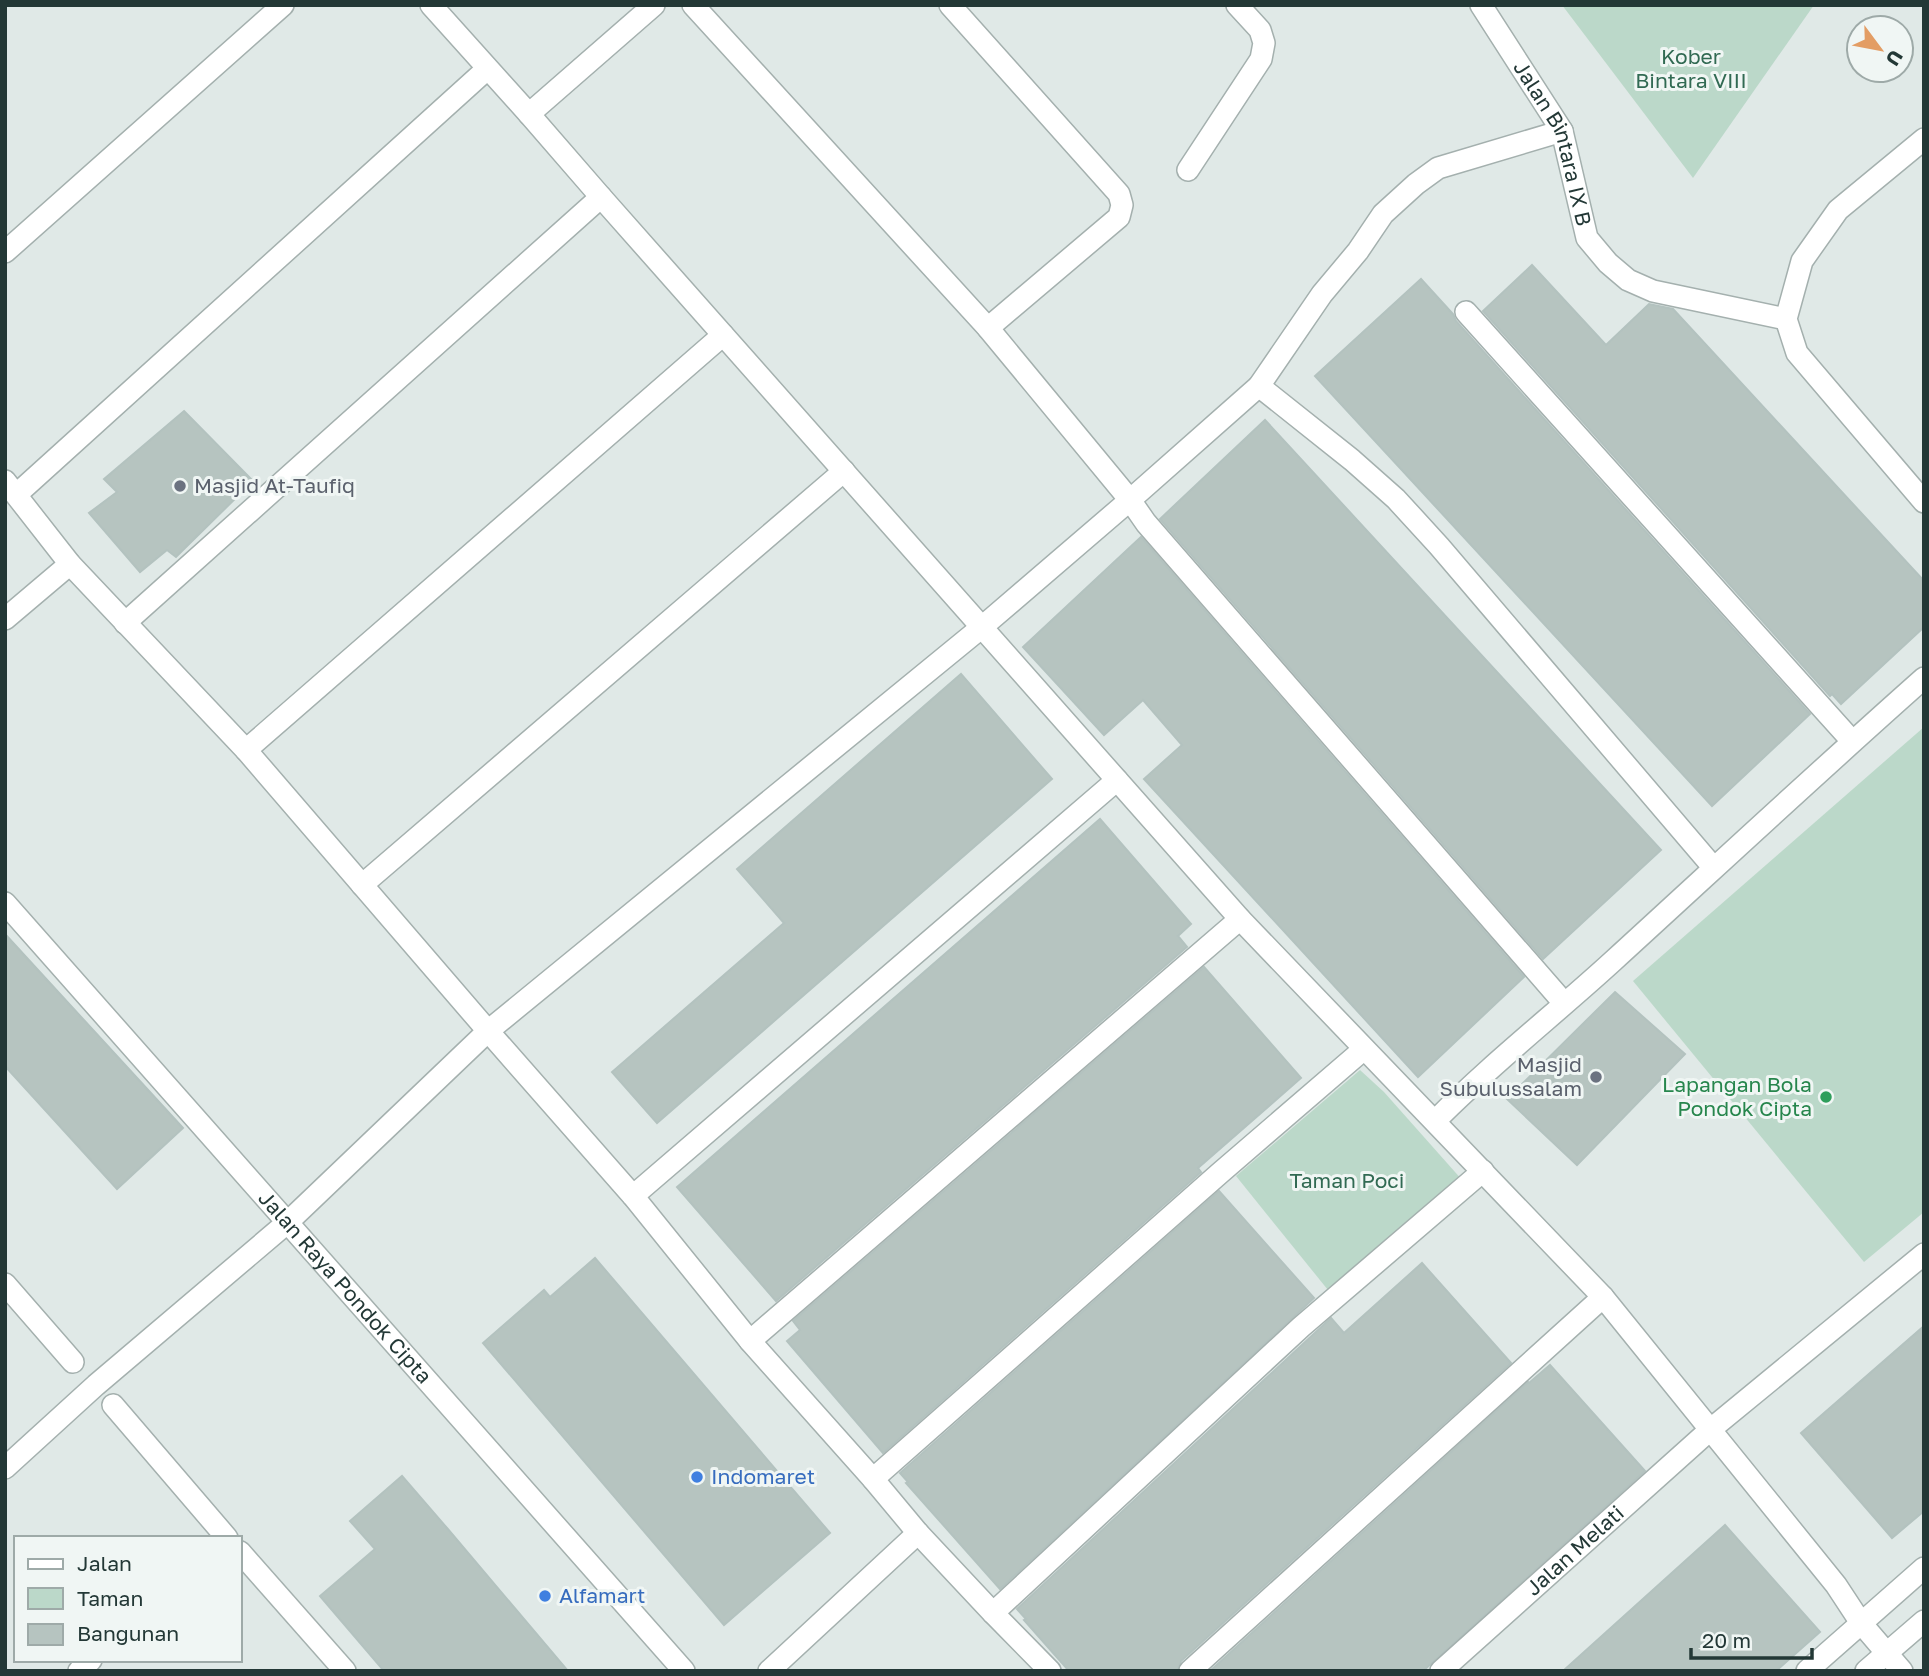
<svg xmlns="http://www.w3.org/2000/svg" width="1929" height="1676" viewBox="0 0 1929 1676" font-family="'Golos Text',sans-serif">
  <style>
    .green { fill: #bbd8c9 }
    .building { fill: #b6c4c0; stroke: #b3c2bf; stroke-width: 2 }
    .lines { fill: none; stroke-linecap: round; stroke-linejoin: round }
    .minor-casing { stroke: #a4b0ae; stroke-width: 24 }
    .minor { stroke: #fff; stroke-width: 21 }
    .worship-dot { fill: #6b7280; stroke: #f0f6f4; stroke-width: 2.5 }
    .leisure-dot { fill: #2e9e5b; stroke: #f0f6f4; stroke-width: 2.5 }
    .shop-dot { fill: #3f7fe0; stroke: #f0f6f4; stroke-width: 2.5 }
    .labels { text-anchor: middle; stroke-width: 6; stroke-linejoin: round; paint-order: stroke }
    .park-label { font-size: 21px; fill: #316a53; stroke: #f0f6f4 }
    .street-label { font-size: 21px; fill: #233836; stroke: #f0f6f4 }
    .worship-label { font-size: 21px; fill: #5b616d; stroke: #f0f6f4; text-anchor: start }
    .leisure-label { font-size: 21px; fill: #27864d; stroke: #f0f6f4; text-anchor: end }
    .shop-label { font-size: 21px; fill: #366cbe; stroke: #f0f6f4; text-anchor: start }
  </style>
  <rect width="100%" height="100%" fill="#e0e9e7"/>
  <g class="green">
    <polygon points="1562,5 1814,5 1693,178"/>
    <polygon points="1924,727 1924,1212 1864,1262 1633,981"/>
    <polygon points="1360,1070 1384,1092 1463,1181 1332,1295 1236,1176"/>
  </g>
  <g class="building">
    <polygon points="1532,265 1606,345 1649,304 1673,309 1924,581 1924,627 1841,704 1832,694 1830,696 1483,311"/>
    <polygon points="1421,279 1453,314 1456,321 1810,714 1712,806 1315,376"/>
    <polygon points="184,411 253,481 176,557 167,550 140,572 89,513 117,492 104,479"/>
    <polygon points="1265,420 1661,850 1543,959 1160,519"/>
    <polygon points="1141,537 1524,977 1418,1077 1144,779 1182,745 1143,700 1104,735 1023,647"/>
    <polygon points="961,674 1052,779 657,1123 612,1072 784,923 737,869"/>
    <polygon points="1100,819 1191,924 1178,936 1187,947 776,1301 677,1187"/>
    <polygon points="5,934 183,1128 117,1189 5,1066"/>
    <polygon points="1204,967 1301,1078 1198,1168 1201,1172 883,1453 787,1341 800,1330 793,1321"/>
    <polygon points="1615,992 1685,1054 1577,1165 1507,1099"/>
    <polygon points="1219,1191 1314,1298 1000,1589 906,1483 908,1482 900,1473"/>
    <polygon points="595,1258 830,1533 724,1625 483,1343 544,1290 550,1297"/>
    <polygon points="1422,1263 1511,1363 1181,1661 1177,1671 1069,1671 1024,1620 1026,1619 1017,1609 1331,1318 1344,1333"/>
    <polygon points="1924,1326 1924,1511 1892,1538 1801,1433"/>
    <polygon points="1550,1365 1645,1471 1423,1671 1210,1671 1528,1382 1529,1383"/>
    <polygon points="402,1476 447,1528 568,1671 384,1671 320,1596 375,1549 350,1521"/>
    <polygon points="1725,1525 1820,1632 1776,1671 1563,1671"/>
  </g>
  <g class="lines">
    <defs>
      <g id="minor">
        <polyline points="431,5 529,114 601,197 1240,919 1603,1297 1836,1585 1861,1623 1902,1671"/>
        <polyline points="693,5 988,328 1130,500 1146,523 1564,1003"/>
        <polyline points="950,5 1119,194 1122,205 1119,217 988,328"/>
        <path id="s1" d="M1481,5L1562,131L1587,238L1608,263L1628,280L1653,291L1786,319"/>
        <polyline points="529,114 654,5"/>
        <polyline points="1924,139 1838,210 1802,261 1786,319 1797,353 1924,502"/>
        <polyline points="1188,170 1261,59 1264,43 1260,30 1237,5"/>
        <polyline points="5,252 283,5"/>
        <polyline points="1466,312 1852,741"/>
        <polyline points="1259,386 1352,460 1396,499 1439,546 1713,867"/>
        <polyline points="5,481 70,564 246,750 488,1031 633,1196 750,1341 873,1479 918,1533 993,1613 1050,1671"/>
        <polyline points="17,494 487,69"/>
        <polyline points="5,619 70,564"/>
        <polyline points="125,623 601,197"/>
        <polyline points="246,750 723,335"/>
        <polyline points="362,885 844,471"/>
        <path id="s2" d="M5,903L684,1671"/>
        <path d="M1435,1121C1491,1064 1554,1015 1613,961C1717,866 1819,771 1924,678"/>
        <polyline points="633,1196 1117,780"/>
        <polyline points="5,1284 73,1362"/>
        <polyline points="750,1341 1240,919"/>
        <polyline points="113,1405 227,1538"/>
        <polyline points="5,1468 96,1385 288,1222 488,1031 982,627 1130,500 1259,386 1322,294 1358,251 1383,214 1416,184 1438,168 1562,131"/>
        <polyline points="873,1479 1220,1173 1364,1049"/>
        <polyline points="240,1552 345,1671"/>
        <polyline points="993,1613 1301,1327 1483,1171"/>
        <polyline points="79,1671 91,1660"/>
        <polyline points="769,1671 918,1533"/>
        <polyline points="1190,1671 1603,1297"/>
        <path id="s3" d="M1441,1671L1711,1429L1924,1254"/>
        <polyline points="1807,1671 1924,1568"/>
        <polyline points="1866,1671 1924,1621"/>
      </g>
    </defs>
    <use href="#minor" class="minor-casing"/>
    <use href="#minor" class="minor"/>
  </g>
  <g class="worship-dot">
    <circle cx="180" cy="486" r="7"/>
    <circle cx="1596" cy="1077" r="7"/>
  </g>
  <circle class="leisure-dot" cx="1826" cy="1097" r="7"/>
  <g class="shop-dot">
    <circle cx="697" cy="1477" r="7"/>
    <circle cx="545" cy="1596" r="7"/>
  </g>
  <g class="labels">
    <g class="park-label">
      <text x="1691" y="64">Kober<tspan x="1691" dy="24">Bintara VIII</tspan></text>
      <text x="1347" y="1188">Taman Poci</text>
    </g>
    <g class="street-label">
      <text dy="7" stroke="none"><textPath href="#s1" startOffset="158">Jalan Bintara IX B</textPath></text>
      <text dy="7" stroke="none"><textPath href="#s2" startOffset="513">Jalan Raya Pondok Cipta</textPath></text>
      <text dy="7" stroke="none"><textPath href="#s3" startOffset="180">Jalan Melati</textPath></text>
    </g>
    <g class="worship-label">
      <text x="194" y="493">Masjid At-Taufiq</text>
      <text x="1582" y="1072" text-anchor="end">Masjid<tspan x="1582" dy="24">Subulussalam</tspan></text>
    </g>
    <g class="leisure-label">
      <text x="1812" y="1092">Lapangan Bola<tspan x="1812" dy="24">Pondok Cipta</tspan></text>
    </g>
    <g class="shop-label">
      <text x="711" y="1484">Indomaret</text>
      <text x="559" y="1603">Alfamart</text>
    </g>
  </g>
  <rect width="1929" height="1676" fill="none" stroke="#233836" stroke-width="14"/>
  <rect x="14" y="1536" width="228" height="126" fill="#f0f6f4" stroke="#9eaaa8" stroke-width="2"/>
  <rect x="28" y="1559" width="35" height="10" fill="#ffffff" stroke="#9eaaa8" stroke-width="2"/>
  <text x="77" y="1571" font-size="21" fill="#233836">Jalan</text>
  <rect x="28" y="1588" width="35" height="21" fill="#bbd8c9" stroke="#9eaaa8" stroke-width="2"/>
  <text x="77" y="1606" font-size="21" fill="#233836">Taman</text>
  <rect x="28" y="1624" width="35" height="21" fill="#b6c4c0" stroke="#9eaaa8" stroke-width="2"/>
  <text x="77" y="1641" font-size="21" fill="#233836">Bangunan</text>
  <g transform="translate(1880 49) rotate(122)"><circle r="33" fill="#f0f6f4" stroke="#9eaaa8" stroke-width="2"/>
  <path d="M0-5L12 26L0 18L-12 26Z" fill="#e39d64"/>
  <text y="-10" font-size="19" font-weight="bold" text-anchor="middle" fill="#233836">U</text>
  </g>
  <path d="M1691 1648v10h121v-10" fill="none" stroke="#233836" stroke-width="3.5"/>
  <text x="1702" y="1648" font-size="21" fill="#233836" stroke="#f0f6f4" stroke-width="5" paint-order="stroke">20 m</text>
</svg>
